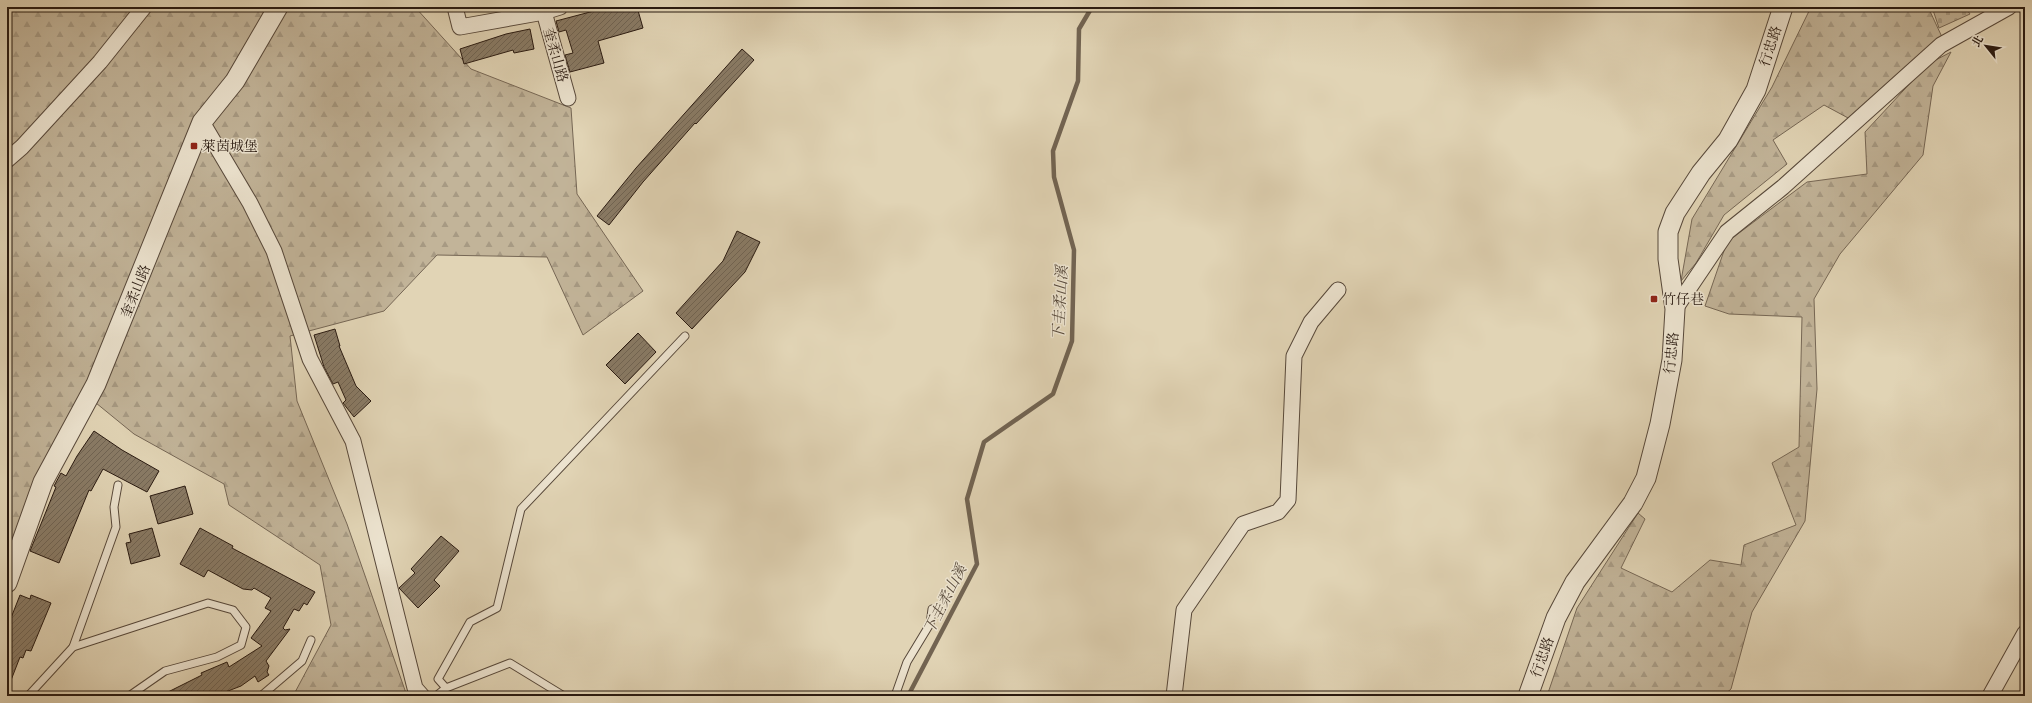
<svg xmlns="http://www.w3.org/2000/svg" width="2032" height="703" viewBox="0 0 2032 703" font-family="Vollkorn,'Noto Serif TC',serif">
  <style>
    .forest { fill: url(#forest-firs); stroke: #766755 }
    .cemetery { fill: url(#cemetery-stones); stroke: #766755 }
    .lines { fill: none; stroke-linecap: round; stroke-linejoin: round }
    .stream { stroke: #726452; stroke-width: 4.5 }
    .building { fill: url(#building-hatch); stroke: #291a11 }
    .service-casing { stroke: #57483a; stroke-width: 9 }
    .minor-casing { stroke: #57483a; stroke-width: 17 }
    .tertiary-casing { stroke: #57483a; stroke-width: 21 }
    .service { stroke: #ece3cf; stroke-width: 7 }
    .minor { stroke: #ece3cf; stroke-width: 15 }
    .tertiary { stroke: #ece3cf; stroke-width: 19 }
    .poi-dot { fill: #8f2418; stroke: #ece3cf; stroke-width: 1.5 }
    .labels { text-anchor: middle; stroke-width: 3; stroke-linejoin: round; paint-order: stroke }
    .street-label { font-size: 14px; fill: #291a11; stroke: #ece3cf }
    .poi-label { font-size: 14px; fill: #291a11; stroke: #ece3cf; text-anchor: start }
    .water-label { font-size: 15px; font-style: italic; fill: #594b3c; stroke: #ece3cf }
  </style>
  <defs>
    <pattern id="forest-firs" width="22" height="20" patternUnits="userSpaceOnUse"><rect width="22" height="20" fill="#c2b499"/><path d="M5 1l3.5 6h-7zM16 11l3.5 6h-7z" fill="#a79a83"/></pattern>
    <pattern id="cemetery-stones" width="16" height="16" patternUnits="userSpaceOnUse"><rect width="16" height="16" fill="#c2b499"/><path d="M2 7V4a2 2 0 0 1 4 0v3zM10 15v-3a2 2 0 0 1 4 0v3z" fill="#a79a83"/></pattern>
    <pattern id="building-hatch" width="6" height="6" patternUnits="userSpaceOnUse"><rect width="6" height="6" fill="#897b66"/><path d="M-1 1l2-2M0 6l6-6M5 7l2-2" fill="none" stroke="#706453"/></pattern>
  </defs>
  <rect width="100%" height="100%" fill="#e1d4b5"/>
  <filter id="stains"><feTurbulence type="fractalNoise" baseFrequency=".005" numOctaves="4"/><feColorMatrix values="0 0 0 0 .2 0 0 0 0 .09 0 0 0 0 .02 0 0 0 .5 -.17"/></filter>
  <radialGradient id="worn" r=".72"><stop offset=".6" stop-color="#630" stop-opacity="0"/><stop offset="1" stop-color="#630" stop-opacity=".3"/></radialGradient>
  <g class="forest">
    <path d="M7,7H415L471,69L571,108L577,194L643,291L583,335L547,257L437,255L384,311L290,336L297,401L347,524L407,696H293L331,625L320,565L229,505L224,484L134,434L85,394C48,442 25,500 7,558Z"/>
    <polygon points="1811,7 1928,7 1942,37 1850,119 1824,105 1773,140 1787,164 1724,215 1696,263 1681,281 1692,219 1772,87"/>
    <polygon points="1951,52 1933,86 1923,155 1840,254 1814,299 1817,389 1805,521 1752,612 1731,689 1723,696 1547,696 1577,608 1638,513 1645,519 1621,568 1672,592 1710,560 1741,565 1744,545 1796,525 1772,463 1799,447 1802,317 1729,314 1705,306 1727,242 1807,182 1867,174 1865,132 1928,64"/>
  </g>
  <polygon class="cemetery" points="1932,7 1965,7 1970,14 1939,28"/>
  <g class="lines">
    <polyline class="stream" points="908,696 977,564 967,499 984,442 1053,394 1072,341 1074,250 1054,177 1053,151 1078,81 1079,29 1092,7"/>
  </g>
  <g class="building">
    <polygon points="609,7 637,7 643,28 598,41 604,63 570,72 565,55 573,53 566,30 559,32 556,21"/>
    <polygon points="530,29 534,49 514,53 513,50 464,64 460,49 506,34"/>
    <polygon points="742,49 754,60 696,124 695,123 643,182 609,225 597,216 636,168"/>
    <polygon points="737,231 760,242 745,272 692,329 676,313 723,261"/>
    <polygon points="335,329 340,346 339,346 356,386 371,401 354,417 343,403 346,400 338,382 333,384 324,367 314,335"/>
    <polygon points="638,333 656,352 625,384 606,365"/>
    <polygon points="94,431 122,450 159,471 147,492 103,469 91,491 89,490 59,563 30,551 56,487 54,486 61,473 66,476 77,456"/>
    <polygon points="185,486 193,514 158,524 150,496"/>
    <polygon points="152,528 160,556 131,564 126,543 131,542 129,534"/>
    <polygon points="200,528 233,546 232,548 315,592 307,605 304,603 299,611 294,609 283,628 285,630 290,629 266,661 269,666 267,672 269,675 258,682 255,676 241,686 215,696 160,696 202,675 201,673 227,662 229,667 262,646 251,638 271,611 265,608 271,598 254,588 252,590 243,589 208,570 204,577 180,564"/>
    <polygon points="441,536 459,551 434,580 440,586 418,608 399,588 415,573 411,569"/>
    <polygon points="20,595 30,599 31,595 51,603 31,651 26,650 23,658 20,657 8,688 7,622 9,623"/>
  </g>
  <g class="lines">
    <defs>
      <g id="service">
        <polyline points="73,647 116,527 114,507 118,485"/>
        <polyline points="446,688 438,679 470,622 497,608 521,509 685,336"/>
        <polyline points="28,696 73,647 208,603 233,610 246,627 241,645 217,657 165,671 129,696"/>
        <polyline points="261,696 302,661 311,640"/>
        <polyline points="436,696 446,688 510,663 564,696"/>
        <polyline points="895,696 907,662 930,624 932,609"/>
      </g>
      <g id="minor">
        <polyline points="455,7 460,27 544,12 560,7"/>
        <polyline points="544,12 568,98"/>
        <polyline points="202,122 250,203 274,251 310,359 353,441 415,688 422,696"/>
        <polyline points="7,160 22,147 100,62 144,7"/>
        <polyline points="1675,309 1727,232 1783,187 1941,45 2009,7"/>
        <polyline points="1174,696 1184,610 1243,524 1278,512 1288,500 1294,356 1311,322 1338,290"/>
        <polyline points="1990,696 2025,633"/>
      </g>
      <g id="tertiary">
        <polyline points="7,583 43,482 96,384 202,122 235,81 278,7"/>
        <polyline points="1528,696 1556,618 1575,582 1633,503 1646,478 1660,424 1672,360 1675,309 1668,259 1668,232 1675,213 1701,173 1728,140 1756,90 1783,7"/>
      </g>
    </defs>
    <use href="#service" class="service-casing"/>
    <use href="#minor" class="minor-casing"/>
    <use href="#tertiary" class="tertiary-casing"/>
    <use href="#service" class="service"/>
    <use href="#minor" class="minor"/>
    <use href="#tertiary" class="tertiary"/>
  </g>
  <g class="poi-dot">
    <rect x="190" y="142" width="8" height="8" rx="2"/>
    <rect x="1650" y="295" width="8" height="8" rx="2"/>
  </g>
  <g class="labels">
    <g class="street-label">
      <text transform="translate(1770 46) rotate(-72)" y="5">行忠路</text>
      <text transform="translate(556 55) rotate(74)" y="5">奎柔山路</text>
      <text transform="translate(135 291) rotate(-68)" y="5">奎柔山路</text>
      <text transform="translate(1671 353) rotate(-84)" y="5">行忠路</text>
      <text transform="translate(1542 657) rotate(-70)" y="5">行忠路</text>
    </g>
    <g class="poi-label">
      <text x="202" y="151">萊茵城堡</text>
      <text x="1662" y="304">竹仔巷</text>
    </g>
    <g class="water-label">
      <text transform="translate(1060 303) rotate(-87)" y="5">下圭柔山溪</text>
      <text transform="translate(945 599) rotate(-63)" y="5">下圭柔山溪</text>
    </g>
  </g>
  <rect width="2032" height="703" fill="none" stroke="#e1d4b5" stroke-width="24"/>
  <rect x="8" y="8" width="2016" height="687" fill="none" stroke="#291a11" stroke-width="2"/>
  <rect x="12" y="12" width="2008" height="679" fill="none" stroke="#291a11"/>
  <g transform="translate(1986 46) rotate(300)" stroke="#ece3cf" stroke-width="3" paint-order="stroke">
  <path d="M0-3L7 15L0 10L-7 15Z" fill="#291a11"/>
  <text y="-6" font-size="11" font-weight="bold" text-anchor="middle" fill="#291a11">北</text>
  </g>
  <rect width="100%" height="100%" filter="url(#stains)"/>
  <rect width="100%" height="100%" fill="url(#worn)"/>
</svg>
